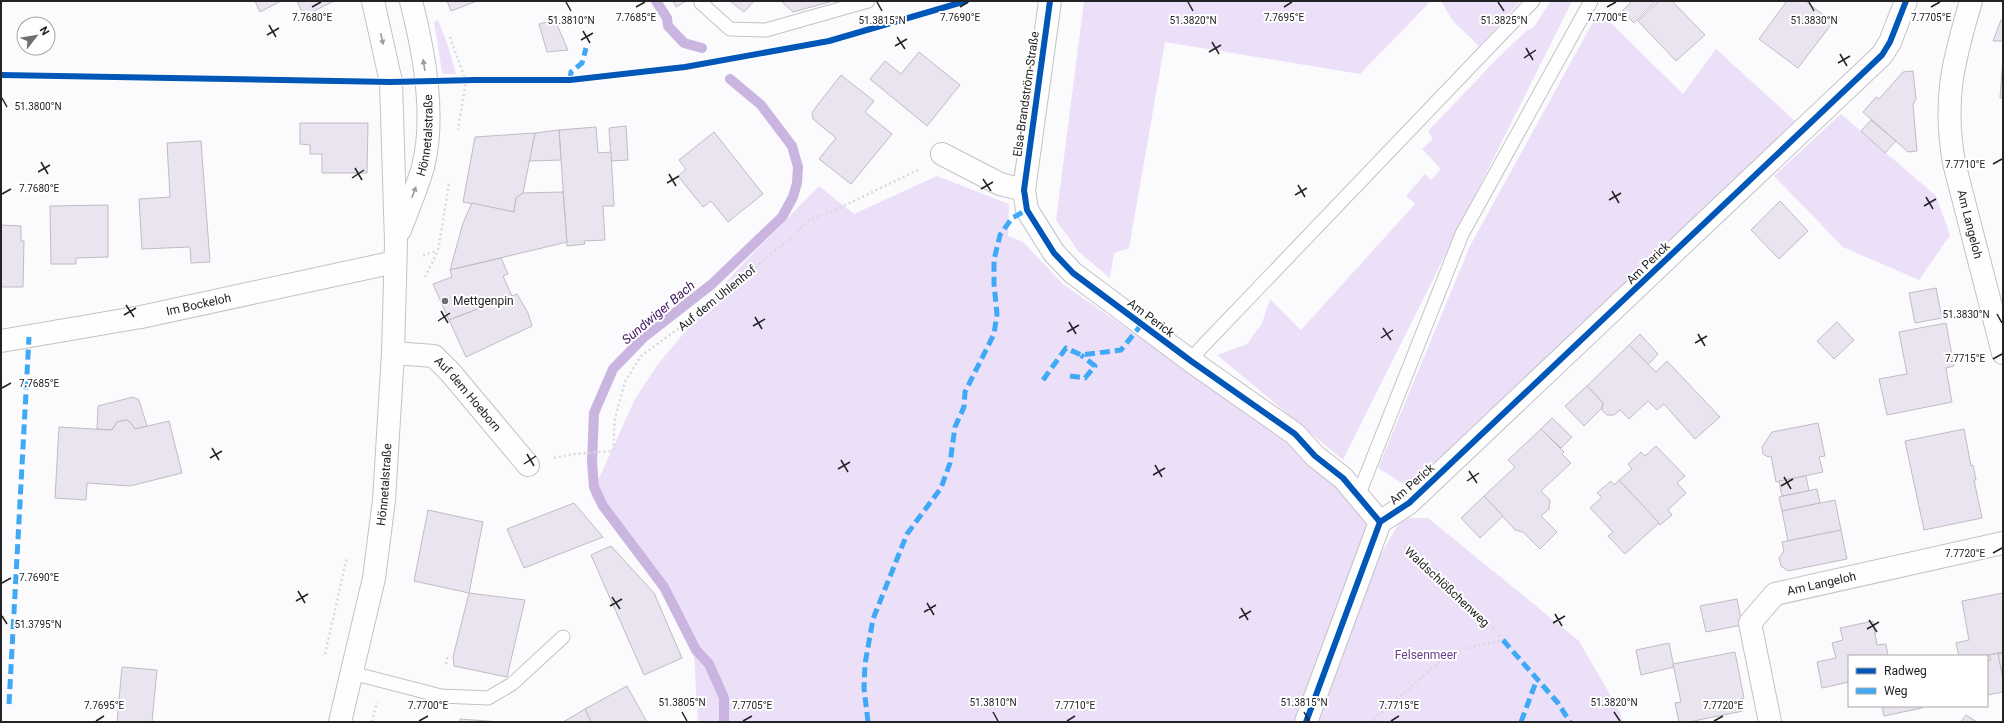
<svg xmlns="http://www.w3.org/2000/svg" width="2004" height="723" viewBox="0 0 2004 723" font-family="Roboto,sans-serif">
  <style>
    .green { fill: #ece0f9 }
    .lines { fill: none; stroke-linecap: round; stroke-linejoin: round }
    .stream { stroke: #cab4e0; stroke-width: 10 }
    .building { fill: #eae4f1; stroke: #bebdc0 }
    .service-casing { stroke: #c3c2c5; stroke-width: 15 }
    .minor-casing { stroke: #c3c2c5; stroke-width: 24 }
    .secondary-casing { stroke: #c3c2c5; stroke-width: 24 }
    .path { stroke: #dadada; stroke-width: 2.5; stroke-dasharray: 2 3; stroke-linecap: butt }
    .service { stroke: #fefeff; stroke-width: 13 }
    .minor { stroke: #fefeff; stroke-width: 22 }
    .secondary { stroke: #fefeff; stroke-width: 22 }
    .quiet { stroke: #3fa9f5; stroke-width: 5; stroke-dasharray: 10 5; stroke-linecap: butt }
    .cycleway-casing { stroke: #fff; stroke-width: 8 }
    .cycleway { stroke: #0057b8; stroke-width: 6 }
    .oneway { fill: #9b9b9d }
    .ticks { fill: none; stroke: #232225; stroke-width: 1.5 }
    .poi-dot { fill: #6f6e71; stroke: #fff; stroke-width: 1.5 }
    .labels { text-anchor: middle; stroke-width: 4; stroke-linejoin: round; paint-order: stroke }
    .street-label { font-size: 12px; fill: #232225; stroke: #fff }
    .poi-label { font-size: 12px; fill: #232225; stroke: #fff; text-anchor: start }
    .park-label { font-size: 12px; fill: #683f8a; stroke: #fff }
    .water-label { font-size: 13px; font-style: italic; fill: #3f145d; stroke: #fff }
    .ticks-label { font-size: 10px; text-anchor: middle; fill: #232225; stroke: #fff; stroke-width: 4; stroke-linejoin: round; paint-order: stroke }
  </style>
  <rect width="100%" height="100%" fill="#fbfafd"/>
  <g class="green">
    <polygon points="1084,1 1428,1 1429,3 1360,74 1165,42 1129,248 1114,253 1110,278 1079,252 1056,220"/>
    <polygon points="1441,1 1521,1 1479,46 1453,21"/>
    <polygon points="1551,1 1572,1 1343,460 1217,355 1247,344 1262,323 1270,299 1301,330 1415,204 1406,196 1425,174 1431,180 1441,169 1422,149 1433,139 1428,131 1496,60 1526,31 1533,28"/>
    <polygon points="1599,11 1683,94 1716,49 1795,121 1415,491 1378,468 1470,246"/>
    <polygon points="438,20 447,43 456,74 444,74 442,72 434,22"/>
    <polygon points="1841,114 1936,196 1950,235 1919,280 1843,247 1774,176"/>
    <polygon points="937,176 1009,204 1008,236 1023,242 1063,284 1347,482 1372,523 1298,722 698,722 694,657 659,587 591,496 635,399 658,364 736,271 819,186 854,214"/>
    <polygon points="1402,518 1428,518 1579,641 1620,712 1623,722 1315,722 1374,566"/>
  </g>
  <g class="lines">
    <g class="stream">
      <polyline points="656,1 667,18 668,26 684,43 702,48"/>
      <polyline points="724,722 724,698 709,664 696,650 664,587 603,506 594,487 592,462 594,413 613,369 644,337 712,284 782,217 793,197 797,183 798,167 792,146 761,105 730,79"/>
    </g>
  </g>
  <g class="building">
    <polygon points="255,1 281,1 260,12"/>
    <polygon points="297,1 334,1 304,16"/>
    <polygon points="447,1 477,1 451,11"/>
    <polygon points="673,1 686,1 676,7"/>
    <polygon points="730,1 754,1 744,12"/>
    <polygon points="781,1 833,1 793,12"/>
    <polygon points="1632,1 1654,1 1655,2 1634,23 1622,11"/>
    <polygon points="1659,1 1672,1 1705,35 1676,61 1638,21"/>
    <polygon points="1787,1 1805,1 1833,22 1798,68 1759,39"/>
    <polygon points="555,20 568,50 547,52 539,24"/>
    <polygon points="2001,20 2003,21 2003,41 1993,41"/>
    <polygon points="919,52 960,85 927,126 870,79 885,61 901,74"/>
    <polygon points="2003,58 2003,98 2000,98"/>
    <polygon points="1913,71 1916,99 1913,105 1917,151 1908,152 1863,112 1876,97 1879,99 1903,72"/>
    <polygon points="841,75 874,101 865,112 892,134 851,184 819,159 836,138 813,119 812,113 816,107"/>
    <polygon points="1871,120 1896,141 1885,153 1861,131"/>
    <polygon points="300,123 368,123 367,173 322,173 322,154 310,154 310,145 300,144"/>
    <polygon points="626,126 628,160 611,161 609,128"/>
    <polygon points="596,127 598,153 611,152 614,206 603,206 605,240 584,241 585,244 567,246 559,130"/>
    <polygon points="559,130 561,160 529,161 535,133"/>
    <polygon points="714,132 763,194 728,222 711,201 703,207 678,176 686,169 679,160"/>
    <polygon points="535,133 523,193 516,198 514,212 463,202 475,137"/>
    <polygon points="201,141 210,262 191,263 190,247 142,249 139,199 170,197 167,143"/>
    <polygon points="563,192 567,242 450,270 463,223 472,203 514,212 516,198 523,193"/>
    <polygon points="1780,201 1808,231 1779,259 1751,230"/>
    <polygon points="108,205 108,257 76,258 76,264 51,264 50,206"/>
    <polygon points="1,225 21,226 21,241 24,241 23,287 1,287"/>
    <polygon points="501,258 508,274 503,276 512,296 449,320 433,284 452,277 450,270"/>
    <polygon points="1936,288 1942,318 1915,323 1909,293"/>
    <polygon points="517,294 528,313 532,326 466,357 449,320"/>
    <polygon points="1837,322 1854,340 1834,359 1817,341"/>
    <polygon points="1946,323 1954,366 1946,368 1952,402 1887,415 1879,379 1907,374 1899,332"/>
    <polygon points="1640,334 1658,354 1648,365 1629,345"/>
    <polygon points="1629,345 1656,372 1667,361 1720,417 1695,439 1664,404 1657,410 1648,401 1629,419 1620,410 1614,415 1607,415 1602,410 1603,403 1587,386"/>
    <polygon points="1587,386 1603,403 1602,408 1584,426 1565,406"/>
    <polygon points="133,397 139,400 147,426 135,429 130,422 126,420 117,422 112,430 97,429 98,406"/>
    <polygon points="1552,418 1572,437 1561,448 1541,429"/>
    <polygon points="126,420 130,422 135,429 169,421 182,473 130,486 87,483 86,500 55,498 59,427 112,430 117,422"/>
    <polygon points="1818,423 1825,456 1819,457 1823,472 1776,482 1771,456 1768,457 1763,454 1762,447 1772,432"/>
    <polygon points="1541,429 1564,452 1562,454 1571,463 1541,491 1550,500 1549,509 1541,516 1557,532 1540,549 1523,532 1515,530 1484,496 1515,467 1508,460"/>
    <polygon points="1964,429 1971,466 1973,465 1976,480 1974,480 1982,518 1924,530 1905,441"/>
    <polygon points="1656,446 1685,476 1677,483 1686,493 1668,510 1672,515 1660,525 1619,480 1632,469 1628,464 1641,452 1645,456"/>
    <polygon points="1806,476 1809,491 1782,496 1779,481"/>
    <polygon points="1619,480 1659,523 1625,554 1608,536 1613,532 1590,508 1602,497 1597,493 1611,481 1614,485"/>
    <polygon points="1817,489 1820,503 1782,511 1779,497"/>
    <polygon points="1484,496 1503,516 1480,538 1461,518"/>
    <polygon points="1835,500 1841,530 1788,541 1782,511"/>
    <polygon points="574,503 603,537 524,568 507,529"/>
    <polygon points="428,510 483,522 469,593 414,581"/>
    <polygon points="1841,530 1847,559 1788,571 1781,566 1779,558 1784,551 1782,542"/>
    <polygon points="611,546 654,593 682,658 644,675 591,555"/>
    <polygon points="469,593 525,600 507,677 454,666 453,657"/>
    <polygon points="2003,593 2003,652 1984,656 1959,656 1956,643 1969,640 1962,601"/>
    <polygon points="1737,599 1742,625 1706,632 1700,606"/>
    <polygon points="1873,621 1877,645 1886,644 1888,656 1849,656 1849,682 1822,688 1817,662 1836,658 1832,643 1843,640 1840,628"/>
    <polygon points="1669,643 1674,667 1641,675 1636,650"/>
    <polygon points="1735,652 1744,698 1741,699 1743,711 1689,722 1679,722 1675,703 1681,702 1673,664"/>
    <polygon points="1998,653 2003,679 2003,692 1987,695 1987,660 1991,660 1989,655"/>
    <polygon points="2003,653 2003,678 1998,654"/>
    <polygon points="122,667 157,670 152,722 117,722"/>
    <polygon points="627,686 647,722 591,722 585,709"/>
    <polygon points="1882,706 1921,706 1922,708 1884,716"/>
    <polygon points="585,709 591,722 563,722"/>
    <polygon points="1966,715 1977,722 1961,722"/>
    <polygon points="460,719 500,722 460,722"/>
  </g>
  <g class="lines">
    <defs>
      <g id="service">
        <polyline points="701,3 730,29 766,30 868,1"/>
        <polyline points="1191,361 1200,349 1533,1"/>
        <polyline points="1358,496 1462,234 1591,1"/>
        <polyline points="352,673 441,696 488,698 512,684 563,637"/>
      </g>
      <g id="minor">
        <polyline points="1050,1 1024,190 1027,210 1054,253 1073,273 1191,361 1295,434 1315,456 1343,478 1380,522"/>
        <path id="s1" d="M1971,1C1953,62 1943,99 1954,163L2003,353"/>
        <polyline points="942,154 1000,184 1024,190"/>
        <path id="s2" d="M1,341L141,317L395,262"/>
        <path id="s3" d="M393,353L434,356L450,372L528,465"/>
        <polyline points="1306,722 1380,522 1409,503 1882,55 1890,42 1906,1"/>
        <path id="s4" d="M1770,722L1750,623L1775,594L2003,543"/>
      </g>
      <g id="secondary">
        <path id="s5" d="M400,230C408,209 417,188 423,167C436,115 424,52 411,1"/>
        <path id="s6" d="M340,722L374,578L384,500L393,353L396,242L391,82L373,1"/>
      </g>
    </defs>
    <use href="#service" class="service-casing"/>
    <use href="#minor" class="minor-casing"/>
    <use href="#secondary" class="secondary-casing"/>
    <g class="path">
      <polyline points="450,37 466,81 458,130"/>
      <polyline points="423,255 437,251"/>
      <polyline points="425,277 438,251 449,184"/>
      <polyline points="554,458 574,454 613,451 615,418 625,382 641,356 705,309 793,236 810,219 829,213 920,169"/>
      <polyline points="325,654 347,557"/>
      <polyline points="446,664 448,655"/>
      <polyline points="372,722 377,702"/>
      <polyline points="1370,722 1451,652 1503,640 1484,619 1402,544"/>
    </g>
    <use href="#service" class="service"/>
    <use href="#minor" class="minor"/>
    <use href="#secondary" class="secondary"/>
    <g class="quiet">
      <polyline points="570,80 571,72 582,63 586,48"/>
      <polyline points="1070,376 1085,378 1095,366 1081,355"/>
      <polyline points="1043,380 1066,348 1081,355 1121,350 1141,325"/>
      <polyline points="1503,640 1558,703 1570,722"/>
      <polyline points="9,704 29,337"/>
      <polyline points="868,722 864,688 865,664 873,619 907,534 941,488 950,463 955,427 964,407 965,392 994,334 997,314 994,284 994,260 1000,235 1012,218 1027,210"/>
      <polyline points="1521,722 1537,679"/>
    </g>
    <defs>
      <g id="cycleway">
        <polyline points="1050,1 1024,190 1027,210 1054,253 1073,273 1191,361 1295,434 1315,456 1343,478 1380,522"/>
        <polyline points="1,75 391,82 475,80 570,80 685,67 829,41 966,1"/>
        <polyline points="1306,722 1380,522 1409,503 1882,55 1890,42 1906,1"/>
      </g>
    </defs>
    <use href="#cycleway" class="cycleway-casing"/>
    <use href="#cycleway" class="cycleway"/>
  </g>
  <defs><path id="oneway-solid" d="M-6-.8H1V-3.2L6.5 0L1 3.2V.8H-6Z"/></defs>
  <g class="oneway">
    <use href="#oneway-solid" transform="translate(382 39) rotate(78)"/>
    <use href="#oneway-solid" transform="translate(424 65) rotate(-99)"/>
    <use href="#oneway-solid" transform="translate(414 192) rotate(-70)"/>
  </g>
  <path class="ticks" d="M566,2L571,11M877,2L882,11M1188,2L1193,11M1498,2L1504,11M1809,2L1814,11M312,7L321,2M636,7L645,2M960,7L968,2M1284,7L1292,2M1607,7L1616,2M1931,7L1940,2M269,25L276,37M583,31L590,43M267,35L279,28M897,37L905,49M581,40L593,33M1212,42L1219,54M895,46L907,39M1526,48L1533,60M1209,52L1221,45M1840,54L1847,66M1524,58L1536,50M1838,63L1850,56M2,98L7,107M41,162L48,174M1993,164L2002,159M355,168L362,180M38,172L50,165M669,174L676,186M352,178L364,170M983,179L991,191M667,183L679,176M1298,185L1305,197M981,189L993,182M1612,191L1619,203M2,194L11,189M1295,195L1307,188M1926,197L1933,209M1609,200L1621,193M1924,206L1936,199M126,305L134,317M441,311L448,323M1997,314L2002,323M124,315L136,308M755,317L762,329M438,321L450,313M1069,322L1076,334M753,326L765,319M1383,328L1391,340M1067,332L1079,325M1698,334L1705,346M1381,338L1393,330M1695,343L1707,336M1993,359L2002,354M2,388L11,383M212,448L219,460M527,454L534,466M210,458L222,451M841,460L848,472M524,464L536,456M1155,465L1162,477M838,469L850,462M1469,471L1477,483M1153,475L1165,468M1784,477L1791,489M1467,481L1479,473M1781,486L1793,479M1993,553L2002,548M2,583L11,578M298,591L305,603M612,597L620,609M296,601L308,594M927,603L934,615M610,606L622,599M1241,608L1248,620M924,612L936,605M1555,614L1562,626M2,616L7,624M1239,618L1251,611M1869,620L1877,632M1553,623L1565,616M1867,629L1879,622M682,712L687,721M993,712L998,721M1304,712L1309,721M1614,712L1620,721M96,721L104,716M419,721L428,716M743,721L752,716M1067,721L1075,716M1391,721L1399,716M1714,721L1723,716"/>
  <circle class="poi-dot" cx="445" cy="301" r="4"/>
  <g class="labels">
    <g class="street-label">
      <text transform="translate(1026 94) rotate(-82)" y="4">Elsa-Brandström-Straße</text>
      <text dy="4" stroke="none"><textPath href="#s5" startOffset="99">Hönnetalstraße</textPath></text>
      <text dy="4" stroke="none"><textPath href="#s1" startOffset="228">Am Langeloh</textPath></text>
      <text transform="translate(1648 263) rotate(-44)" y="4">Am Perick</text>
      <text transform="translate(717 298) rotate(-39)" y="4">Auf dem Uhlenhof</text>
      <text dy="4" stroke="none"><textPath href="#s2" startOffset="201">Im Bockeloh</textPath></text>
      <text transform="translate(1151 318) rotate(37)" y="4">Am Perick</text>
      <text dy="4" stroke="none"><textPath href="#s3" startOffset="92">Auf dem Hoeborn</textPath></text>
      <text dy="4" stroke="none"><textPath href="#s6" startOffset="242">Hönnetalstraße</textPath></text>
      <text transform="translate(1412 484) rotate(-41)" y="4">Am Perick</text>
      <text dy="4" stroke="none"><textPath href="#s4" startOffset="187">Am Langeloh</textPath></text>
      <text transform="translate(1447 587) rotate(43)" y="4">Waldschlößchenweg</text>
    </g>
    <g class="poi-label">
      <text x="453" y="305">Mettgenpin</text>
    </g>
    <g class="park-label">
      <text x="1426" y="659">Felsenmeer</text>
    </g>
    <g class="water-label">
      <text transform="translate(658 312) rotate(-40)" y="5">Sundwiger Bach</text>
    </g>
  </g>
  <g class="ticks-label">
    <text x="312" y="21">7.7680°E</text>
    <text x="636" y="21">7.7685°E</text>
    <text x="960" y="21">7.7690°E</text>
    <text x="1284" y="21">7.7695°E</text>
    <text x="1607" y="21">7.7700°E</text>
    <text x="1931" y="21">7.7705°E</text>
    <text x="571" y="24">51.3810°N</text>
    <text x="1193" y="24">51.3820°N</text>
    <text x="1504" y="24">51.3825°N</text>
    <text x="882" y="24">51.3815°N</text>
    <text x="1814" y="24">51.3830°N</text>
    <text x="38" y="110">51.3800°N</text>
    <text x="1965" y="168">7.7710°E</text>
    <text x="39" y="192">7.7680°E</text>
    <text x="1966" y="318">51.3830°N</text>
    <text x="1965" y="362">7.7715°E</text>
    <text x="39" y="387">7.7685°E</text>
    <text x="1965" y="557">7.7720°E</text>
    <text x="39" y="581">7.7690°E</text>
    <text x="38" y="628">51.3795°N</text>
    <text x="682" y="706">51.3805°N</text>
    <text x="993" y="706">51.3810°N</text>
    <text x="1304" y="706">51.3815°N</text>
    <text x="1614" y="706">51.3820°N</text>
    <text x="104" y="709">7.7695°E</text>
    <text x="428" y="709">7.7700°E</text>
    <text x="752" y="709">7.7705°E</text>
    <text x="1075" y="709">7.7710°E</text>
    <text x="1399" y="709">7.7715°E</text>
    <text x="1723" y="709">7.7720°E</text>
  </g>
  <rect width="2004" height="723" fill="none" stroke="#232225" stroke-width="4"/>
  <rect x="1848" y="655" width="140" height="52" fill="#ffffff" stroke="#a7a7a8"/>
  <rect x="1856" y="668" width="20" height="6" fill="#0057b8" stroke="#a7a7a8"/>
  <text x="1884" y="675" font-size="12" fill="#232225">Radweg</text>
  <rect x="1856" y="688" width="20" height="6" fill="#3fa9f5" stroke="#a7a7a8"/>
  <text x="1884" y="695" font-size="12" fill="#232225">Weg</text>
  <g transform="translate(36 36) rotate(59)"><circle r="19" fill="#ffffff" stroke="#a7a7a8"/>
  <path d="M0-3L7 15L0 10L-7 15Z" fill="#6f6e71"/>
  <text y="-6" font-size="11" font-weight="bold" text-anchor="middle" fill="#232225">N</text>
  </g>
</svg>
